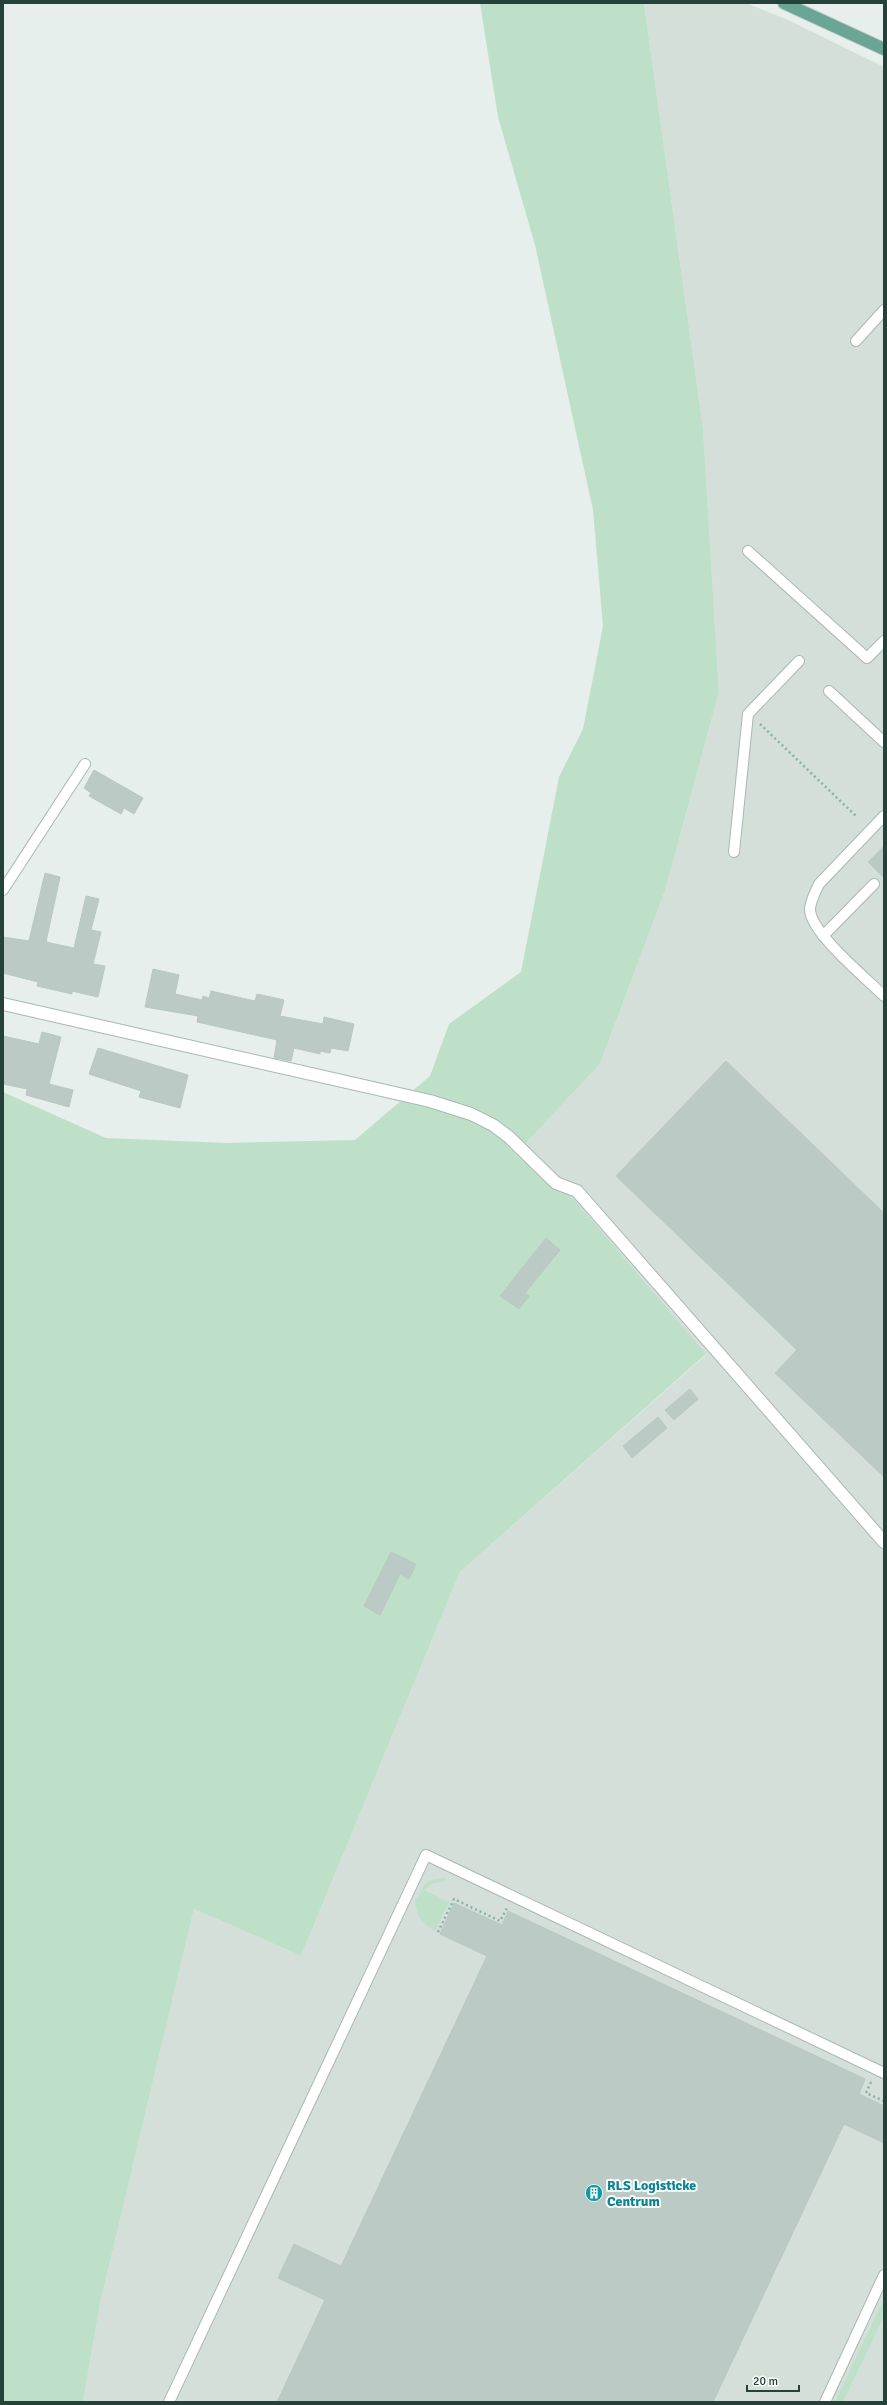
<svg xmlns="http://www.w3.org/2000/svg" width="887" height="2405" viewBox="0 0 887 2405" font-family="Signika,sans-serif">
  <style>
    .built { fill: #d4dfda }
    .green { fill: #bfe0c8 }
    .building { fill: #bbcac4; stroke: #b8c9c2 }
    .lines { fill: none; stroke-linecap: round; stroke-linejoin: round }
    .service-casing { stroke: #a8b8b2; stroke-width: 12 }
    .minor-casing { stroke: #a8b8b2; stroke-width: 14 }
    .primary-casing { stroke: #c2cac8; stroke-width: 14 }
    .path { stroke: #86b3a5; stroke-width: 2.5; stroke-dasharray: 2 3; stroke-linecap: butt }
    .service { stroke: #fff; stroke-width: 10 }
    .minor { stroke: #fff; stroke-width: 12 }
    .primary { stroke: #6aa596; stroke-width: 12 }
    .labels { text-anchor: middle; stroke-width: 4; stroke-linejoin: round; paint-order: stroke }
    .culture-label { font-size: 14px; font-weight: bold; fill: #0d838f; stroke: #f7fbf9; text-anchor: start }
  </style>
  <rect width="100%" height="100%" fill="#e6efeb"/>
  <polygon class="built" points="644,3 746,3 788,20 884,67 884,2402 83,2402 100,2304 194,1909 301,1956 460,1572 706,1355 526,1143 600,1064 665,891 719,692 703,428"/>
  <g class="green">
    <polygon points="480,3 644,3 703,428 719,692 665,891 600,1064 526,1143 706,1354 460,1572 301,1956 194,1909 100,2304 83,2402 3,2402 3,1092 106,1138 227,1143 355,1140 430,1076 449,1024 521,972 559,777 583,729 603,626 593,510 535,245 498,117"/>
    <path d="M444,1878L447,1879L446,1881L433,1883L424,1890L449,1902L435,1931C422,1924 415,1914 415,1899L418,1898C425,1882 425,1880 444,1878Z"/>
    <polygon points="884,2299 884,2316 843,2402 835,2402"/>
  </g>
  <g class="building">
    <polygon points="94,770 143,798 134,814 124,808 121,814 89,796 91,793 84,788"/>
    <polygon points="884,846 884,878 868,862"/>
    <polygon points="45,873 60,877 46,942 74,948 86,896 99,899 91,930 101,932 93,964 105,966 98,997 72,991 72,994 37,986 38,982 3,973 3,937 29,941"/>
    <polygon points="153,969 179,975 175,994 202,1000 203,996 209,998 211,991 255,1001 257,994 284,1000 280,1016 323,1024 324,1017 354,1024 348,1051 331,1048 330,1053 320,1051 320,1054 294,1048 291,1061 275,1058 274,1058 277,1040 197,1022 198,1016 145,1007"/>
    <polygon points="42,1032 61,1037 49,1084 73,1090 69,1107 26,1095 27,1089 3,1084 3,1036 39,1044"/>
    <polygon points="98,1048 188,1075 180,1108 139,1097 141,1091 89,1074"/>
    <polygon points="726,1061 884,1213 884,1477 775,1373 797,1350 616,1176"/>
    <polygon points="546,1238 560,1250 525,1293 529,1296 519,1309 500,1296"/>
    <polygon points="690,1389 698,1399 674,1420 665,1410"/>
    <polygon points="658,1417 667,1428 632,1458 623,1446"/>
    <polygon points="391,1552 416,1564 409,1579 400,1574 380,1615 364,1606"/>
    <polygon points="454,1903 502,1925 508,1911 865,2079 859,2094 884,2106 884,2143 844,2124 713,2402 277,2402 325,2300 278,2278 294,2244 341,2266 487,1956 440,1934"/>
  </g>
  <g class="lines">
    <defs>
      <g id="service">
        <polyline points="856,341 884,310"/>
        <polyline points="748,551 867,658 884,641"/>
        <polyline points="829,691 884,742"/>
        <path d="M884,816L819,884C815,893 810,901 810,910C811,933 867,979 884,996"/>
        <polyline points="734,852 748,714 799,661"/>
        <polyline points="3,890 85,764"/>
        <polyline points="823,936 874,884"/>
        <polyline points="169,2402 426,1855 884,2073"/>
        <polyline points="825,2402 884,2275"/>
      </g>
      <polyline id="minor" points="3,1004 430,1101 471,1114 493,1125 509,1137 556,1183 577,1191 884,1542"/>
      <polyline id="primary" points="784,3 884,49"/>
    </defs>
    <use href="#service" class="service-casing"/>
    <use href="#minor" class="minor-casing"/>
    <use href="#primary" class="primary-casing"/>
    <g class="path">
      <polyline points="760,724 856,816"/>
      <polyline points="438,1932 454,1899 500,1921 507,1908"/>
      <polyline points="871,2082 866,2093 884,2101"/>
    </g>
    <use href="#service" class="service"/>
    <use href="#minor" class="minor"/>
    <use href="#primary" class="primary"/>
  </g>
  <defs>
    <symbol id="building-disc" viewBox="-11 -11 22 22"><circle r="9.5" fill="#0f9aa8" stroke="#f7fbf9"/><path d="M-4-6H4V6H1V3H-1V6H-4ZM-2.5-4.3h1.7v1.8h-1.7ZM.8-4.3h1.7v1.8H.8ZM-2.5-1h1.7V.8h-1.7ZM.8-1h1.7V.8H.8Z" fill="#fff"/></symbol>
  </defs>
  <g fill-rule="evenodd">
    <use href="#building-disc" x="584" y="2183" width="20" height="20"/>
  </g>
  <g class="labels">
    <g class="culture-label">
      <text x="607" y="2190">RLS Logisticke<tspan x="607" dy="16">Centrum</tspan></text>
    </g>
  </g>
  <rect width="887" height="2405" fill="none" stroke="#24423a" stroke-width="8"/>
  <path d="M747 2385v6h52v-6" fill="none" stroke="#24423a" stroke-width="2"/>
  <text x="753" y="2385" font-size="12" fill="#24423a" stroke="#f7fbf9" stroke-width="3" paint-order="stroke">20 m</text>
</svg>
